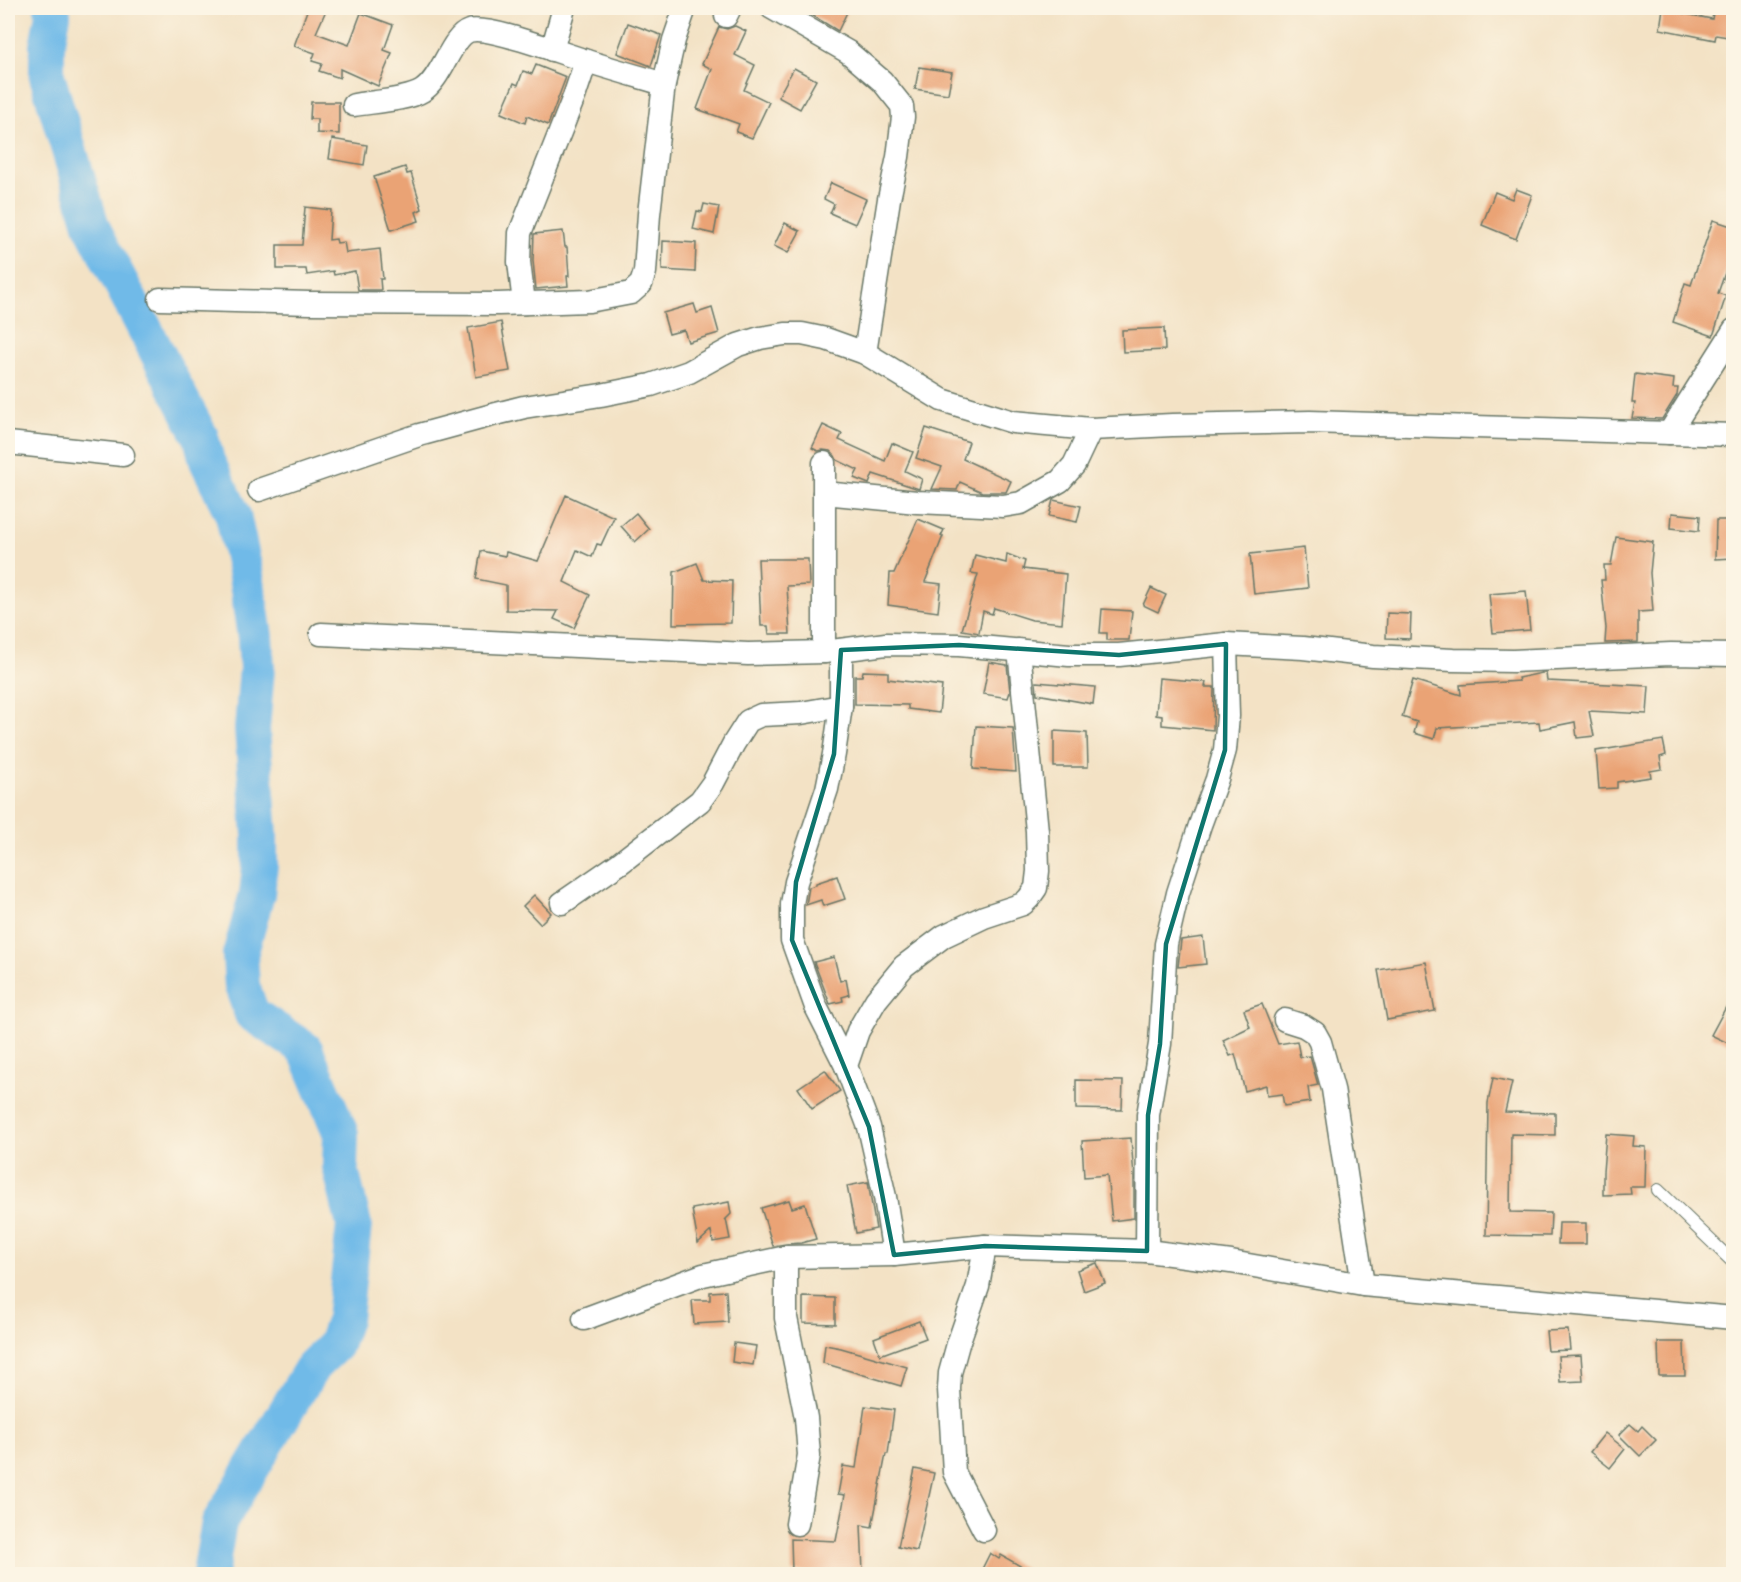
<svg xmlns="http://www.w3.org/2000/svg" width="1741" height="1582" viewBox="0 0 1741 1582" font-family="Kalam,sans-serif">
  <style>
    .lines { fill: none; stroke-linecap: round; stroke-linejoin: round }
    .river { stroke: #6fbae8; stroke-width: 36 }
    .building { fill: #eaa375 }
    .lane-casing { stroke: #697767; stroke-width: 14 }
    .street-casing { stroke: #697767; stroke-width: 25 }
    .lane { stroke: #fff; stroke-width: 12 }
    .street { stroke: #fff; stroke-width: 22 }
    .marked { fill: none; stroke: #0f766e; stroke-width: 4.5; stroke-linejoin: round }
  </style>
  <rect width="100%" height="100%" fill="#fcf5e5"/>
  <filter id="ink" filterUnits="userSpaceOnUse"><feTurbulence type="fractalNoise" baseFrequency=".0167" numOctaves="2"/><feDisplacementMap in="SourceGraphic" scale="12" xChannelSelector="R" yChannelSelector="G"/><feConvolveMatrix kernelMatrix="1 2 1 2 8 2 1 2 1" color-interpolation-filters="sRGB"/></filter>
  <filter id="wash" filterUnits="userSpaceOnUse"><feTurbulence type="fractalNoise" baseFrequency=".008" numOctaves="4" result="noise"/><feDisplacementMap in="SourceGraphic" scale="24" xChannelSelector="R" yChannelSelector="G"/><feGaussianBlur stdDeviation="1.35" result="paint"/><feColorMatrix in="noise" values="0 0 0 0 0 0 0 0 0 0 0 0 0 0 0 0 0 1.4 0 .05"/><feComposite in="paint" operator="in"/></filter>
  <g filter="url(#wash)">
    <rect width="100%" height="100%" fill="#f3e2c5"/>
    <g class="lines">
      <polyline class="river" points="52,8 53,15 47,46 47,76 92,227 201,437 207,461 233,515 246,576 255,637 257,668 252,729 260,835 260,865 257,894 240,955 242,986 252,1014 305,1049 341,1134 340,1166 354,1225 344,1319 335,1345 313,1366 219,1523 210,1574"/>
    </g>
    <g id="blocks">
      <g class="building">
        <polygon points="308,8 327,8 316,33 349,45 361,13 393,25 384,50 392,53 378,86 340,69 340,78 319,71 322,64 312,61 315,53 294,46"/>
        <polygon points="813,8 849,8 838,31 810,14"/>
        <polygon points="1663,8 1682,8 1680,13 1712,19 1714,8 1734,8 1734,38 1716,35 1715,40 1660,29"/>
        <polygon points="628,23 661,35 651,66 617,53"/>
        <polygon points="735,26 746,31 735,55 755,65 744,90 769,102 752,138 736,132 739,124 697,109 712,69 702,64 719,27 727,29"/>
        <polygon points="536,65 566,77 548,125 527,116 525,123 501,113 514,83 518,85 523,71 532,74"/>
        <polygon points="919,67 952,72 948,94 915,89"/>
        <polygon points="794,68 816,80 800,109 778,97"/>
        <polygon points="311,102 339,102 339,134 317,133 317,119 310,119"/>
        <polygon points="332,139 367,145 364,165 329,159"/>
        <polygon points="405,167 407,174 411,173 422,209 416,212 419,221 391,230 374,177"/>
        <polygon points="831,183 866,199 855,224 830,213 834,204 824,199"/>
        <polygon points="1516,189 1532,195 1516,239 1482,225 1495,192 1512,199"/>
        <polygon points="704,204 719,207 714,234 693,229 697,211 702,212"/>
        <polygon points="305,207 331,210 329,240 336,239 337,243 344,242 346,253 380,249 383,279 380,279 381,290 358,290 355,271 334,275 333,271 307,275 306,269 277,269 277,245 302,245"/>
        <polygon points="1713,220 1734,227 1734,247 1718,293 1726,296 1713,336 1673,322 1685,283 1691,285"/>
        <polygon points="785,223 800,231 788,253 774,246"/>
        <polygon points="563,231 565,247 567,247 569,276 567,276 568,286 536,289 533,261 534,234"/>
        <polygon points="663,241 696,243 695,272 662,270"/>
        <polygon points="694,304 697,313 712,308 719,333 688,342 684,330 669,334 663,313"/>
        <polygon points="501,322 510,371 476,377 468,328"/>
        <polygon points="1164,328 1165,350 1123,352 1122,330"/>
        <polygon points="1635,374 1674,379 1673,388 1678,388 1677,395 1662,419 1632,418 1635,403 1632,403"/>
        <polygon points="823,425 842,434 839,440 885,461 892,443 913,452 905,471 922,479 919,489 873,474 869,484 854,478 858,470 837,460 835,456 830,451 823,450 818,451 812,448"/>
        <polygon points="926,428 969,442 963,459 1011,481 1006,492 982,492 960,482 957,490 932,489 942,467 916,458"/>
        <polygon points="566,495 614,517 601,545 597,544 592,557 577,550 564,582 590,595 574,628 554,619 558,611 506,610 506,585 476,579 481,551 505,556 506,552 538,561"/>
        <polygon points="1053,500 1081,506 1077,522 1049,516"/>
        <polygon points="636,513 649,529 635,542 621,526"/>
        <polygon points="1672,513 1700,516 1699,531 1671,528"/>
        <polygon points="918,519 944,530 941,536 943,536 925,582 941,584 938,612 888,605 890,573 894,573"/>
        <polygon points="1716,520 1734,520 1734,558 1715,559"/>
        <polygon points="1616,537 1653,542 1650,573 1653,611 1638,612 1638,642 1605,643 1606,628 1601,580 1605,580 1604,565 1611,565"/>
        <polygon points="1304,548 1308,588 1254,594 1250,554"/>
        <polygon points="1007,554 1025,561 1023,569 1066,574 1062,623 1032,620 994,608 992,614 983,611 979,633 962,630 978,574 971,573 975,555 1006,563"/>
        <polygon points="758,559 808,559 809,585 787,586 790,634 769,634 768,626 761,626"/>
        <polygon points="697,563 704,580 732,581 731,623 673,624 674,572"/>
        <polygon points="1151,588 1166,595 1158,612 1143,605"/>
        <polygon points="1526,591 1530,630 1493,633 1489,594"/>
        <polygon points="1102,609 1132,611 1129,640 1107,640 1107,633 1100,633"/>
        <polygon points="1387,613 1411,614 1410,639 1386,638"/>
        <polygon points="989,662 1007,665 1010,692 1008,698 983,694"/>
        <polygon points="863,671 888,672 888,679 942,686 939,713 908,709 908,705 855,704 855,676 862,676"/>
        <polygon points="1542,673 1546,673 1547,681 1649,686 1647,714 1589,711 1594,736 1577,738 1575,722 1540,729 1539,722 1437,728 1434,739 1414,733 1417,722 1402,717 1413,680 1461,695 1460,685 1519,681 1518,678"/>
        <polygon points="1159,678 1206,682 1205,687 1214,687 1213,730 1162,725 1162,716 1156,715"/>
        <polygon points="1036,682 1095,687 1093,704 1037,694"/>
        <polygon points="976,726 1013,728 1016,772 973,769"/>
        <polygon points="1054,731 1087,733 1088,767 1054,767"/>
        <polygon points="1663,740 1666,755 1660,757 1662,769 1650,771 1651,777 1617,782 1617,788 1599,789 1596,751"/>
        <polygon points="837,876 845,899 823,906 821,900 806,905 809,887 816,885 816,883"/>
        <polygon points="534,895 551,913 540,924 523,906"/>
        <polygon points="1203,937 1206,964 1178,967 1181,940"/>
        <polygon points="834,957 840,981 846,979 849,995 842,997 843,1001 830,1004 814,962"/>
        <polygon points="1426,962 1435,1011 1387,1020 1378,970"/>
        <polygon points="1734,992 1734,1046 1711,1035"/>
        <polygon points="1262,1004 1278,1044 1297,1041 1300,1057 1310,1056 1318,1085 1308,1087 1310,1102 1284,1106 1282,1094 1267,1096 1266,1085 1245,1091 1235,1054 1230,1056 1223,1040 1250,1027 1244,1010"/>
        <polygon points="825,1070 840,1091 812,1109 798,1088"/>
        <polygon points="1493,1078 1512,1082 1505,1112 1555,1113 1555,1135 1511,1134 1510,1212 1551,1213 1550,1236 1486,1235 1488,1103"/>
        <polygon points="1076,1080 1123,1081 1122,1110 1076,1109"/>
        <polygon points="1606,1134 1634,1136 1633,1146 1646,1147 1645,1187 1630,1187 1631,1194 1603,1195 1603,1172"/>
        <polygon points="1131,1138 1134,1177 1134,1218 1112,1221 1107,1175 1084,1177 1082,1141"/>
        <polygon points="868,1182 876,1229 856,1233 847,1186"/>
        <polygon points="789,1200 792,1208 805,1204 816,1239 801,1243 786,1244 773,1246 761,1208"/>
        <polygon points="729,1202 731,1214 725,1220 726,1219 730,1239 713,1242 711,1231 698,1243 692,1209"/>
        <polygon points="1559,1223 1586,1223 1586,1244 1558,1244"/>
        <polygon points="1097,1263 1105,1283 1084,1291 1077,1270"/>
        <polygon points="726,1291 728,1322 694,1324 692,1300 710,1300 710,1292"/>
        <polygon points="803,1297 835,1298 835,1324 803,1323"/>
        <polygon points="919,1321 926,1338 880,1355 874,1338"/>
        <polygon points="1568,1330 1570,1350 1548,1351 1546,1331"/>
        <polygon points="1658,1342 1684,1342 1685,1376 1659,1376"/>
        <polygon points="734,1343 756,1346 753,1365 732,1362"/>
        <polygon points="825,1345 841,1348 907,1367 901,1386 823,1363"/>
        <polygon points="1581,1355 1583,1381 1560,1382 1558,1356"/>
        <polygon points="865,1406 894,1410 888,1454 886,1454 872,1527 861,1525 863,1572 792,1572 791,1539 836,1541 845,1495 838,1494 843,1466 856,1468"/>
        <polygon points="1630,1424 1638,1431 1642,1426 1656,1440 1640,1456 1619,1435"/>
        <polygon points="1605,1433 1625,1449 1610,1468 1590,1452"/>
        <polygon points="915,1469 934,1473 917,1551 898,1547"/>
        <polygon points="990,1553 999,1559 1001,1555 1036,1575 979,1575"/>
      </g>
    </g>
  </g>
  <g filter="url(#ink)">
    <use href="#blocks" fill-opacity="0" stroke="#697767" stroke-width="1.5"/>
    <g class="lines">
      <defs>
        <polyline id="lane" points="1658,1190 1734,1263"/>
        <g id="street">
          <polyline points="772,8 848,52 882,81 902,106 903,117 898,157 889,199 865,353"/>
          <polyline points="726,16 730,8"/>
          <polyline points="552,50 564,8"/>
          <path d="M354,105C371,102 408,100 422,91C442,79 451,37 469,31C488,25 563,54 584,60C611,69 637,76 664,84"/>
          <polyline points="160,299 310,303 498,304 589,301 631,293 641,284 645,272 649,214 664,84 674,40 685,8"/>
          <polyline points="524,303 519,262 520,233 574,97 586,61"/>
          <polyline points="1669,433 1734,330"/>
          <polyline points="8,443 123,455"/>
          <polyline points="259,490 419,435 496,414 524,407 601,395 651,385 689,372 738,345 760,338 785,334 802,334 826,339 865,353 942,400 1013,422 1091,429 1172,425 1310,422 1734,435"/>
          <polyline points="824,493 917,502 1003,506 1021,503 1060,481 1074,465 1091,429"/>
          <polyline points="321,634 748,654 824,652 886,644 959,645 1069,655 1119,655 1226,644 1303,648 1373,656 1453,660 1513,661 1671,654 1734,655"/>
          <polyline points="841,650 841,706 834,754 827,789 796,882 792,904 792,940 816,1007 846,1066"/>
          <polyline points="824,652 824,463"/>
          <polyline points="562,903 620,863 700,801 713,783 734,743 748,721 761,715 801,713 841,706"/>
          <polyline points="1285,1020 1304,1026 1315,1033 1320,1042 1333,1089 1363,1285"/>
          <polyline points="1147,1251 1148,1115 1160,1044 1166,944 1178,893 1200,825 1217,779 1225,750 1228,716 1226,644"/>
          <polyline points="894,1255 885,1197 869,1127 846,1066 858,1031 876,1000 904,966 944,936 984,917 1023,904 1029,898 1036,888 1038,871 1037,831 1019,650"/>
          <polyline points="786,1257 786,1318 806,1418 809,1455 797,1524"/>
          <polyline points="584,1319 703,1275 786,1257 894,1255 985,1246 1147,1251 1231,1262 1363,1285 1734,1318"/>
          <polyline points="984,1530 954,1472 949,1389 950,1373 958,1344 978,1286 985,1246"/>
        </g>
      </defs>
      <use href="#lane" class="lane-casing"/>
      <use href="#street" class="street-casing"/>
      <use href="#lane" class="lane"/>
      <use href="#street" class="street"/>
    </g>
  </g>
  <path class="marked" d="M1226,644L1225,750L1166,944L1160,1044L1148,1115L1147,1251L985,1246L894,1255L869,1127L792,940L796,882L834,754L841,650L959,645L1119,655Z"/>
  <rect width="1741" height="1582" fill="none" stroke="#fcf5e5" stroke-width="30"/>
</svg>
